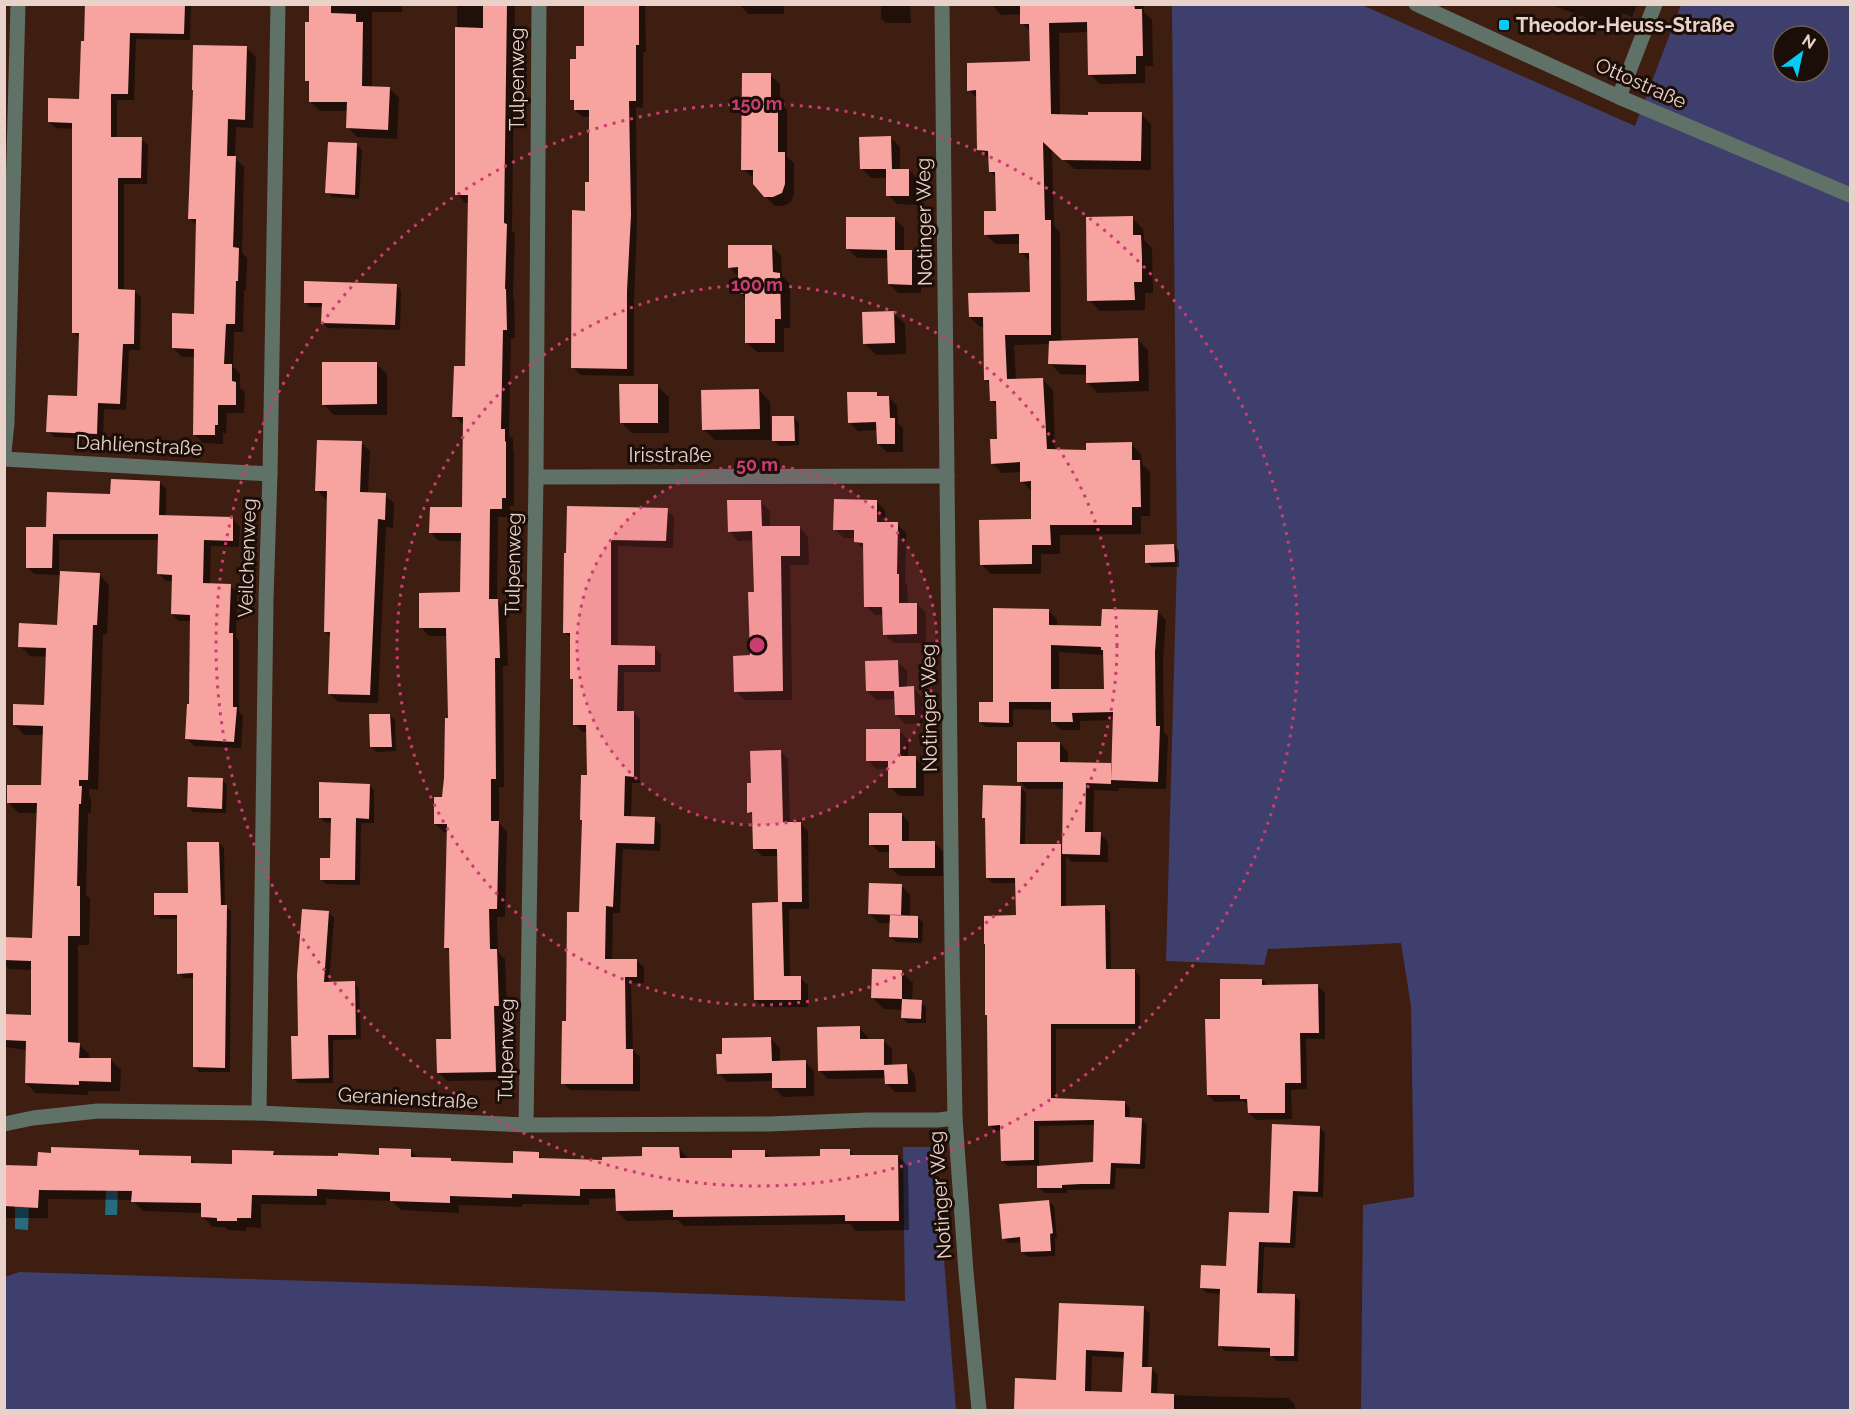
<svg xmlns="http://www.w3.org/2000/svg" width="1855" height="1415" viewBox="0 0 1855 1415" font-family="Raleway,sans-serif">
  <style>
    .green { fill: #3f3f6e; fill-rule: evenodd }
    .water { fill: #266b80 }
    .shadow { fill: #0007; fill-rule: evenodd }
    .building { fill: #f7a3a0; fill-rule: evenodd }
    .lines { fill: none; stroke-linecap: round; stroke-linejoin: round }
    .minor { stroke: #607168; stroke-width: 15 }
    .ring { fill: none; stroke: #ca3d71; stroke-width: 3; stroke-dasharray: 3 6 }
    .poi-dot { fill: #04cbf9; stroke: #1b0d07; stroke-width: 2 }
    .labels { text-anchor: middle; stroke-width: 6; stroke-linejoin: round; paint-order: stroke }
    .poi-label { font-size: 20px; font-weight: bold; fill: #e8d2c9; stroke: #1b0d07; text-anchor: start }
    .street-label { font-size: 20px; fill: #e8d2c9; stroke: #1b0d07 }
    .centre { fill: #ca3d71; stroke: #1b0d07; stroke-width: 3 }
    .ring-label { font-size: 18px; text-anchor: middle; font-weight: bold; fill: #ca3d71; stroke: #1b0d07; stroke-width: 6; stroke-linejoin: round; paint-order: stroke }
  </style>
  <rect width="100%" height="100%" fill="#3e1e11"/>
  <g class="green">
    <path d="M1172,5H1362L1635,126L1681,5H1850V1410H1361L1363,1205L1414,1197L1411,1006L1401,943L1268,949L1264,965L1166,961L1177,561ZM1783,36H1819V72H1783Z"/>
    <polygon points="903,1147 935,1147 956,1410 5,1410 5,1277 19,1272 480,1286 905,1301"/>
  </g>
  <g class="water">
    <polygon points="106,1187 118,1188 117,1215 105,1215"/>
    <polygon points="15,1203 29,1203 28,1230 15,1229"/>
  </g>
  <g class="shadow">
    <polygon points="71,4 191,4 190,40 136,39 134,100 117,100 117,139 141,139 148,145 147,184 124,184 124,291 134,291 141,297 140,350 129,350 126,410 104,409 103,440 54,437 48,431 78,398 80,339 73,332 74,129 56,128 49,122 81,100 86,6"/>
    <polygon points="311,4 402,4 402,12 372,12 372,87 389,88 399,98 397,139 357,137 348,127 348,111 320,111 311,102 311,85 306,80"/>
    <polygon points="454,4 515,4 512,231 515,234 513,297 514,299 515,338 511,338 509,435 513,439 513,450 514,452 514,506 510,506 510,517 498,517 497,600 506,609 508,666 503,666 504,787 499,787 499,823 507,832 505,917 497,917 498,952 505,959 507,1014 502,1014 504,1080 447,1081 439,1073 453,1040 451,953 446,948 449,832 444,832 435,824 444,799 449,719 448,636 429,636 421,627 461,594 462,541 439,541 431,533 463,509 464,425 454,416 466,367 469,203 465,203 457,194 457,7"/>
    <polygon points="585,4 645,4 646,52 643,52 643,108 636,107 637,224 634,300 634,376 580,375 573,367 590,184 590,117 583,117 575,110 575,103 572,100 577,60 586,48"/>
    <polygon points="739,4 784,4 784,14 748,14"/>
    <polygon points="868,4 910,4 911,23 886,23 881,18 881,6"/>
    <polygon points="991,4 1143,4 1144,12 1152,20 1153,66 1145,66 1145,83 1100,84 1090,74 1089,32 1059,33 1060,116 1141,114 1151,124 1151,170 1074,169 1052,149 1054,226 1060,232 1061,342 1137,339 1148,350 1149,391 1098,393 1088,383 1088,375 1060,374 1050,363 1050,344 1014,345 1016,380 1043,380 1053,390 1055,450 1088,451 1131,444 1141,454 1142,464 1150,472 1150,516 1141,516 1141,534 1060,535 1060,554 1041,554 1041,574 991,574 981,564 1033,521 1032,492 1022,481 1022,472 1002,473 992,463 999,440 997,406 991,400 991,385 985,379 984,327 980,327 970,317 1031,293 1031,263 1021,252 1020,244 996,244 986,235 997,213 996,178 990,171 990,159 978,149 978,99 969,90 1031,63 1031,32 1022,23 1022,14 1001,15"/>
    <polygon points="1549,4 1637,4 1632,17 1622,13 1616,29"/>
    <polygon points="247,48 256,57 253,128 236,127 235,158 244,167 242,253 247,258 246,290 244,290 243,332 234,332 233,366 240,374 240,388 245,392 244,413 227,413 226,433 223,433 223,444 203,443 194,434 196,357 182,357 173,348 196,315 198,227 189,218"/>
    <polygon points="770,75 780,84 780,103 787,110 787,157 794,163 794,194 791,202 783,206 775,206 765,196 755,179 743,169"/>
    <polygon points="891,138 900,147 900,170 909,170 918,179 918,205 897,204 888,195 888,178 871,178 862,169"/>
    <polygon points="356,145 362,150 359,199 332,197 327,192"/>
    <polygon points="1132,218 1143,229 1144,240 1152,248 1153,293 1145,293 1145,310 1100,311 1089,300"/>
    <polygon points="895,219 904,228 904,251 912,251 921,260 921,293 898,293 889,284 889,258 857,258 848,249"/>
    <polygon points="772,246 781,256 782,276 790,284 790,328 784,328 784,352 757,352 747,343 746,300 740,293 739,277 729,267"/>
    <polygon points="396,285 401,291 400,330 328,328 323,323 323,307 310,307 305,302"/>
    <polygon points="894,313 905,324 906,354 876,355 865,344"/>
    <polygon points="376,363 387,374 387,415 334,415 323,404"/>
    <polygon points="657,386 669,397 669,433 632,433 621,422"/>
    <polygon points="759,390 770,402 771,440 715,440 703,429"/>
    <polygon points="876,393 881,398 889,397 897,406 898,423 903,428 903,452 887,452 878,444 878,430 858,431 849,422"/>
    <polygon points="793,417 799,423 799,445 779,446 774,440"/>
    <polygon points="361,443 370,451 368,494 385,495 394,503 393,528 386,527 378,703 338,702 329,693 331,637 325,632 328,499 325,499 317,490"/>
    <polygon points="159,482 166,489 166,517 233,519 240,526 239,547 211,546 210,585 230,585 237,592 236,637 239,641 239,712 243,716 241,748 194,746 187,739 191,706 192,621 179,621 172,614 174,581 166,581 159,574 160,540 59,540 59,572 99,574 109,585 107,634 103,634 98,790 89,789 89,796 91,798 91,813 88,813 86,895 90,898 89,945 78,945 78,1044 89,1054 89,1059 111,1060 121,1070 120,1091 88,1091 88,1095 36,1093 26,1083 27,1050 4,1047 4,1016 32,1017 32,970 9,969 4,964 4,939 34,940 39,813 19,813 9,803 42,787 44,735 24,735 14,724 45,707 47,657 30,656 20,646 58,627 61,575 34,574 27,567 48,529 111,496"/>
    <polygon points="760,501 770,511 770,528 799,527 808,537 809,565 790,565 792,700 745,700 735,691 751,657 756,594 754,540 738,541 729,531"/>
    <polygon points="876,501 885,510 885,523 897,524 906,533 905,582 907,585 908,604 917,604 926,613 926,643 893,643 884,634 884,615 875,615 866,606 865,551 856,542 856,538 844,538 835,529"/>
    <polygon points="667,510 674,517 673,548 618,546 618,647 654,647 661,654 661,672 624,672 624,712 633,712 640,719 640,783 632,783 631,818 654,818 661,826 660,851 623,849 620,913 613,913 612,961 636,960 644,967 644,983 631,983 633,1050 640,1057 640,1091 570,1090 563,1083 580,914 588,777 588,732 582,732 575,724 574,682 571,679 571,638 565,632 565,554"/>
    <polygon points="1174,545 1179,551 1179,567 1152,567 1147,562"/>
    <path d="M1049,611L1057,619V627L1103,628L1157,611L1166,620L1163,661L1164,732L1168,736L1166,789L1119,788V791L1094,790L1093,834H1100L1108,842V862H1072L1066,856V907H1104L1110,912L1111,970H1135L1140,976V1029H1056V1100L1124,1102L1130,1108V1119H1141L1147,1125L1145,1169L1116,1168L1115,1189L1067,1190V1193H1044L1039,1187V1165L1008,1166L1002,1160V1130L995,1131L990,1125L1017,917V883H993L987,878V820L984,817L1020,787L1026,793L1025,846H1061L1063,848L1065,789H1027L1019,781L1060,743L1068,752V763L1110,765L1113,768L1114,720L1080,721V730H1061L1052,722V710L1013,709V727H986L980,722L996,703ZM1059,652L1105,655V690H1059ZM1076,1125H1095V1163L1039,1167V1126Z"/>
    <polygon points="898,662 907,671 907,688 913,688 922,697 923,723 905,724 896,715 896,699 877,700 867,691"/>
    <polygon points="390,715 395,720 396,751 377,752 371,747"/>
    <polygon points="899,730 908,739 908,758 915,758 924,766 924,796 899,796 890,787 890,769 876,769 868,760"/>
    <polygon points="781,752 788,759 790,823 800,823 808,831 809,909 789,909 790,978 800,978 808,985 808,1007 763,1007 755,1000 780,904 779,856 762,856 754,848 754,817 749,812 752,784"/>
    <polygon points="222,780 227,785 226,813 193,812 188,806"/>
    <polygon points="369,785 374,790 374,823 361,823 360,885 326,884 321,879 331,859 332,823 325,822 320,817"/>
    <polygon points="901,814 909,822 909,843 934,843 943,851 943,876 899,876 890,867 890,852 879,852 871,844"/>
    <polygon points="219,843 224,848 225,906 231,911 230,1072 199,1072 194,1066 194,978 184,978 179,973 179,919 161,919 156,914 189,895"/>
    <polygon points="901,885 910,895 910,917 917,917 923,922 922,943 896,942 891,937 891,923 879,923 869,913"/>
    <polygon points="328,912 334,918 329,983 354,983 359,988 361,1039 333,1040 333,1083 298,1083 293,1078 300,1037"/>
    <polygon points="902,972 913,983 912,1001 921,1002 926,1007 926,1023 908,1023 902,1018 903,1010 884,1009 873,998"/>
    <polygon points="1262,980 1268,986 1318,986 1325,993 1325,1039 1306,1039 1307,1089 1291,1090 1292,1119 1256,1120 1249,1113 1249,1106 1244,1101 1215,1102 1208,1095 1222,1020"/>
    <polygon points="859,1028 868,1037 868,1041 883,1040 892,1049 892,1066 907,1066 915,1074 916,1092 895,1092 887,1084 886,1078 828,1079 819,1070"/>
    <polygon points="771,1039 780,1048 780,1062 805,1062 814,1071 814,1096 783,1097 774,1088 774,1081 728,1082 718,1073"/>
    <polygon points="1320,1128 1325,1133 1323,1197 1298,1196 1295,1248 1264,1247 1262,1295 1295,1296 1300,1301 1298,1361 1276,1361 1271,1355 1271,1352 1225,1351 1220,1346 1221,1294 1207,1293 1202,1288 1228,1268 1270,1215"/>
    <polygon points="679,1149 689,1159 734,1159 764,1151 771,1158 822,1158 850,1151 856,1157 898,1156 908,1166 909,1230 856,1231 850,1224 684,1226 678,1220 627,1221 617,1211 617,1198 589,1199 589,1205 522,1204 522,1207 459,1205 459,1213 401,1210 392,1201 326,1199 326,1205 261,1204 261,1228 246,1227 246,1231 228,1230 225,1227 213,1227 203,1217 203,1213 143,1211 132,1200 48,1199 48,1218 4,1218 4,1166 39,1168 138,1152 143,1156 190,1158 197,1165 234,1166 273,1152 277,1156 380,1156 411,1151 419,1159 450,1160 453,1163 514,1164 538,1154 544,1160 603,1162 644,1158"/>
    <polygon points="1048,1201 1054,1206 1057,1238 1055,1238 1055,1256 1028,1257 1022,1252 1022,1242 1009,1243 1004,1238"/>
    <path d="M1061,1304L1144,1308L1150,1314L1148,1369H1152L1158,1375L1157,1395L1288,1398L1295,1405V1410H1015L1016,1380L1058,1381ZM1092,1356L1125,1358L1124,1394L1091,1392Z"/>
  </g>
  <g class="building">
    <polygon points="85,4 185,4 184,34 130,33 128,94 111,94 111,137 142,137 141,178 118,178 118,289 135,290 134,344 123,344 120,404 98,403 97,434 46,432 48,395 77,396 79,333 72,333 72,123 48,122 48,98 79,99 81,41 84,41"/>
    <polygon points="309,4 331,4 331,13 356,14 356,22 363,22 362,86 390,87 388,130 346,128 347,102 309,102 309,81 305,81 305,22 309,22"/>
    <polygon points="483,4 507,4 504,223 507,224 505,289 506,289 507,330 503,330 501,429 505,429 505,442 506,441 506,498 502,498 502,509 490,509 489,599 498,599 500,658 495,658 496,779 491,779 491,821 499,821 497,909 489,909 490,949 497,949 499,1006 494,1006 496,1072 437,1073 436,1039 451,1039 449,948 444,948 447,824 434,824 434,797 442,797 444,778 445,718 448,718 446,628 419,628 419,593 460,592 461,533 429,533 430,507 462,507 463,417 452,417 454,366 465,366 468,195 455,195 455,27 483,28"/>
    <polygon points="584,4 639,4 639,45 636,45 636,101 629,101 631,215 627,291 627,369 571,368 572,210 585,211 585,182 589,182 589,110 574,110 574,100 570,100 570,59 576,59 576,46 584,46"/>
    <polygon points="1020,4 1134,4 1135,9 1142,9 1143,56 1136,56 1136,74 1088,75 1087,22 1049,23 1051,114 1088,115 1088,112 1142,112 1141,161 1062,160 1043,142 1045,220 1051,220 1051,335 1005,335 1007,379 1043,378 1047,449 1086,450 1086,443 1132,442 1132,460 1140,460 1141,507 1132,507 1132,525 1050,525 1051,545 1032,545 1032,564 980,565 979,520 1031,519 1031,481 1020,482 1020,462 991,464 990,439 997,439 996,401 990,401 989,380 984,380 983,317 969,317 968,293 1030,292 1029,253 1019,253 1019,234 984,235 984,211 996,211 995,172 989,172 988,151 977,150 976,90 967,91 967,63 1030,61 1029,24 1020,24"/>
    <polygon points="193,45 247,46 245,120 228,119 227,156 236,156 233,247 239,248 238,281 236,281 235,324 226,324 224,364 232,364 232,381 236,382 236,405 218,405 218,425 215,425 215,435 193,435 194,349 172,348 172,313 194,314 196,219 188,219 193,90 192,90"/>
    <polygon points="742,73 771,73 771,99 778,99 778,152 785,152 785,184 782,193 773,197 764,197 753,184 753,170 741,170"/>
    <polygon points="891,136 892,169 909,169 909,196 886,196 886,169 860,169 859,137"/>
    <polygon points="328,142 357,143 355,195 325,193"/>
    <polygon points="1133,216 1133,235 1141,235 1142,257 1142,282 1134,282 1135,300 1087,301 1086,217"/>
    <polygon points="846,217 895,217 895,250 912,250 912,285 888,284 887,250 846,249"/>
    <polygon points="728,245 772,245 773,272 780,273 781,319 775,319 775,343 745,343 745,294 738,294 738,267 728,268"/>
    <polygon points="304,281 397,284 395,325 321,323 322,303 304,303"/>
    <polygon points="894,311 895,343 863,344 862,312"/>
    <polygon points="1138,338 1139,381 1086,383 1086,365 1048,364 1049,341"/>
    <polygon points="322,362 377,362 377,404 322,405"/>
    <polygon points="619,384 658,384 658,423 620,423"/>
    <polygon points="759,389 760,429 702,430 701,390"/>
    <polygon points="847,392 877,392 877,396 889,396 890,418 895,418 895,444 877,444 876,422 848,423"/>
    <polygon points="772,416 794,416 795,441 772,441"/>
    <polygon points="317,440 362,441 360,492 386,493 385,520 378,519 370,695 328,694 330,632 324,632 327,491 315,491"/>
    <polygon points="111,479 160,481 159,515 233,517 233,541 204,540 203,583 231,584 229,633 233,633 233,707 237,707 234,742 185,739 187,704 189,704 190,615 171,614 172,575 157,574 158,534 53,534 52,568 26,568 26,527 46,527 47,492 110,494"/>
    <polygon points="834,499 877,500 877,522 898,522 897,574 899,574 899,603 917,603 917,634 883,635 882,607 864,607 863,543 854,542 854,530 833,530"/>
    <polygon points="727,500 761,500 762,526 800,526 800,556 781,556 783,691 734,692 733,656 750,655 748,592 754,592 752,531 728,532"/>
    <polygon points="567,506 668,508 666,541 611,540 611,645 655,646 655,665 618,665 617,711 634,711 634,777 625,776 624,816 655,817 654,844 616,843 613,907 606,906 605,959 637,959 637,977 625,977 626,1049 633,1049 633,1084 561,1084 562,1021 566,1021 567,912 579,912 582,820 580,820 581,775 587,775 586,725 573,725 573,679 570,679 570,633 563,633 564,553 566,553"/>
    <polygon points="1174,544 1175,562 1145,563 1145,545"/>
    <polygon points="60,571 100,573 97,625 93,625 88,780 79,780 79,786 82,786 81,804 79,804 77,886 80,886 80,936 68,936 68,1042 80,1043 79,1058 111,1058 111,1082 79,1081 79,1085 25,1083 26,1041 4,1040 4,1014 31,1015 31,961 4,960 4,937 32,938 37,803 7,803 7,785 41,785 43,726 13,725 13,704 44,705 45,678 46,648 18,647 19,623 57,625"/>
    <polygon points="993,608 1049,609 1049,625 1101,626 1102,609 1158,610 1155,652 1156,726 1160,726 1158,782 1111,780 1111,784 1086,783 1085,832 1101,832 1100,855 1062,854 1063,782 1017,782 1017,742 1060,742 1060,762 1111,763 1111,780 1113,712 1072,713 1073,722 1051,722 1051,689 1104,689 1103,650 1101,650 1101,647 1051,645 1051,702 993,702"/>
    <polygon points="898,660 899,687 914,686 915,715 895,715 894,691 866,691 865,661"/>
    <polygon points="979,702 1009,702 1009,723 979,722"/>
    <polygon points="369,714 390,714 392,747 370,747"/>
    <polygon points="866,729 900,729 900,756 916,756 916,788 888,788 888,761 866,761"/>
    <polygon points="781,750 783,822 801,822 802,902 782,902 784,976 801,976 801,1000 754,1000 752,903 778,902 777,849 753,849 752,812 747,813 747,783 751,783 750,751"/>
    <polygon points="188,777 223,778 222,809 187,807"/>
    <polygon points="319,782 370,784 369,819 356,818 355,880 320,880 320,858 330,858 331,818 319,818"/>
    <polygon points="983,785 1021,786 1020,844 1061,844 1061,906 1105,905 1106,969 1135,969 1135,1024 1051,1024 1051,1098 1125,1101 1125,1117 1142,1118 1140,1164 1111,1163 1110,1184 1081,1184 1062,1185 1062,1188 1037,1188 1037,1166 1093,1162 1094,1120 1034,1121 1034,1160 1001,1161 1000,1125 988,1126 987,1015 985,1015 985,944 984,944 984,916 1016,915 1015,878 986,878 985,818 982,818"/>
    <polygon points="869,813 902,813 902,841 935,841 935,868 889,868 889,845 869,845"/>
    <polygon points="187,842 219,842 221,905 227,905 225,1068 193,1067 193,973 177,974 177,915 154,915 154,893 188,893"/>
    <polygon points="869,883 902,884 901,915 868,914"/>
    <polygon points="302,909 329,911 324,982 355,981 356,1035 328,1035 329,1078 292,1079 291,1036 298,1036 297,975"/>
    <polygon points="890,915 918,916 918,938 889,937"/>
    <polygon points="872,969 902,970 902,999 871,998"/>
    <polygon points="1220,979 1262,979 1262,985 1318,984 1319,1033 1300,1033 1301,1083 1285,1083 1285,1113 1248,1113 1247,1099 1240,1099 1240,1095 1207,1095 1205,1019 1220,1019"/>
    <polygon points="902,999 922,1000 921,1019 901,1018"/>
    <polygon points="860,1026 860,1039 884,1039 884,1065 907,1064 908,1084 885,1084 884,1070 818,1071 817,1027"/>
    <polygon points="771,1037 772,1061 806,1060 806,1088 772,1088 772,1073 717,1074 716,1054 722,1054 722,1038"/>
    <polygon points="1272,1124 1320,1126 1318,1192 1293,1191 1290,1243 1259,1242 1257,1293 1295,1294 1294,1356 1270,1356 1270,1348 1218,1346 1220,1289 1200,1288 1201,1265 1226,1266 1229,1212 1269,1213"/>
    <polygon points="51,1147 139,1150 139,1155 191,1156 191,1163 232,1164 232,1150 274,1151 273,1155 338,1156 338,1153 379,1155 379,1148 411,1149 411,1157 451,1158 451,1161 513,1163 513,1151 539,1152 539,1158 602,1160 602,1157 642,1156 642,1147 679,1147 680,1158 732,1158 732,1150 765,1150 765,1157 820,1156 820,1149 850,1149 850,1155 898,1155 899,1221 845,1221 845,1215 673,1217 673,1210 616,1211 615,1189 580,1189 580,1196 512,1194 512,1198 450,1196 450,1203 390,1201 390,1192 317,1189 317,1196 252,1195 251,1218 237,1218 237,1221 217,1221 217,1218 201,1217 201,1203 131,1202 132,1191 39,1190 38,1208 4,1206 4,1165 37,1166 38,1152 51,1153"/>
    <polygon points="1049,1200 1053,1233 1050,1234 1051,1251 1021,1252 1020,1237 1002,1239 999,1204"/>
    <path d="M1059,1303L1144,1306L1142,1367H1152L1151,1393L1174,1394V1410H1014L1015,1378L1056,1380ZM1086,1350L1124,1352L1122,1392L1085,1391Z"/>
  </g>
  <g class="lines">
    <g class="minor">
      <polyline points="942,4 952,948 955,1118 966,1272 979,1410"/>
      <polyline points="1416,4 1619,97 1850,195"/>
      <polyline points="1619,97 1655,4"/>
      <polyline points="4,452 7,423 18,4"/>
      <polyline points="4,459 270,474"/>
      <polyline points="536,477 947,476"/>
      <polyline points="259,1113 266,600 270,474 278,4"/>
      <polyline points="4,1124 33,1118 98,1111 259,1113 526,1125 769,1124 868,1120 938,1120 955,1118"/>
      <polyline points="526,1125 536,477 539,4"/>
    </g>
  </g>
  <circle cx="757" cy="645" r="180" fill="#ca3d71" fill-opacity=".12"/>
  <g class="ring">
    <circle cx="757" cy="645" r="180"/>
    <circle cx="757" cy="645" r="360"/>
    <circle cx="757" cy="645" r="541"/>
  </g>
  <rect class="poi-dot" x="1498" y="19" width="12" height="12" rx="3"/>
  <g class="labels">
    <g class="poi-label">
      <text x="1516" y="32">Theodor-Heuss-Straße</text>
    </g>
    <g class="street-label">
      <text transform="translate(517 79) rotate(-90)" y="7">Tulpenweg</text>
      <text transform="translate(1641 83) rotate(24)" y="7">Ottostraße</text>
      <text transform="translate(924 222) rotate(-91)" y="7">Notinger Weg</text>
      <text transform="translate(139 445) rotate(3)" y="7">Dahlienstraße</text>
      <text x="670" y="462">Irisstraße</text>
      <text transform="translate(247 558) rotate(-88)" y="7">Veilchenweg</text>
      <text transform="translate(513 564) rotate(-89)" y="7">Tulpenweg</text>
      <text transform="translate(929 708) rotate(-91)" y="7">Notinger Weg</text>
      <text transform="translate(506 1050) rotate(-89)" y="7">Tulpenweg</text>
      <text transform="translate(408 1098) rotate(3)" y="7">Geranienstraße</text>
      <text transform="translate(940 1195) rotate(-94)" y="7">Notinger Weg</text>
    </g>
  </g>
  <circle cx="757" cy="645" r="9" class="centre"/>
  <g class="ring-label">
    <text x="757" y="110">150 m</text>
    <text x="757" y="291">100 m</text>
    <text x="757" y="471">50 m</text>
  </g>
  <rect width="1855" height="1415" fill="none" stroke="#e8d2c9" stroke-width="12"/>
  <g transform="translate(1801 54) rotate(33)"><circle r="28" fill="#1b0d07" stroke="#6d5c55" stroke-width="1.5"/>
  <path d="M0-4.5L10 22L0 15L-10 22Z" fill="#04cbf9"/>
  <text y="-9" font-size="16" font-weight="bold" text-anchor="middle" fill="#e8d2c9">N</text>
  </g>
</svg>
